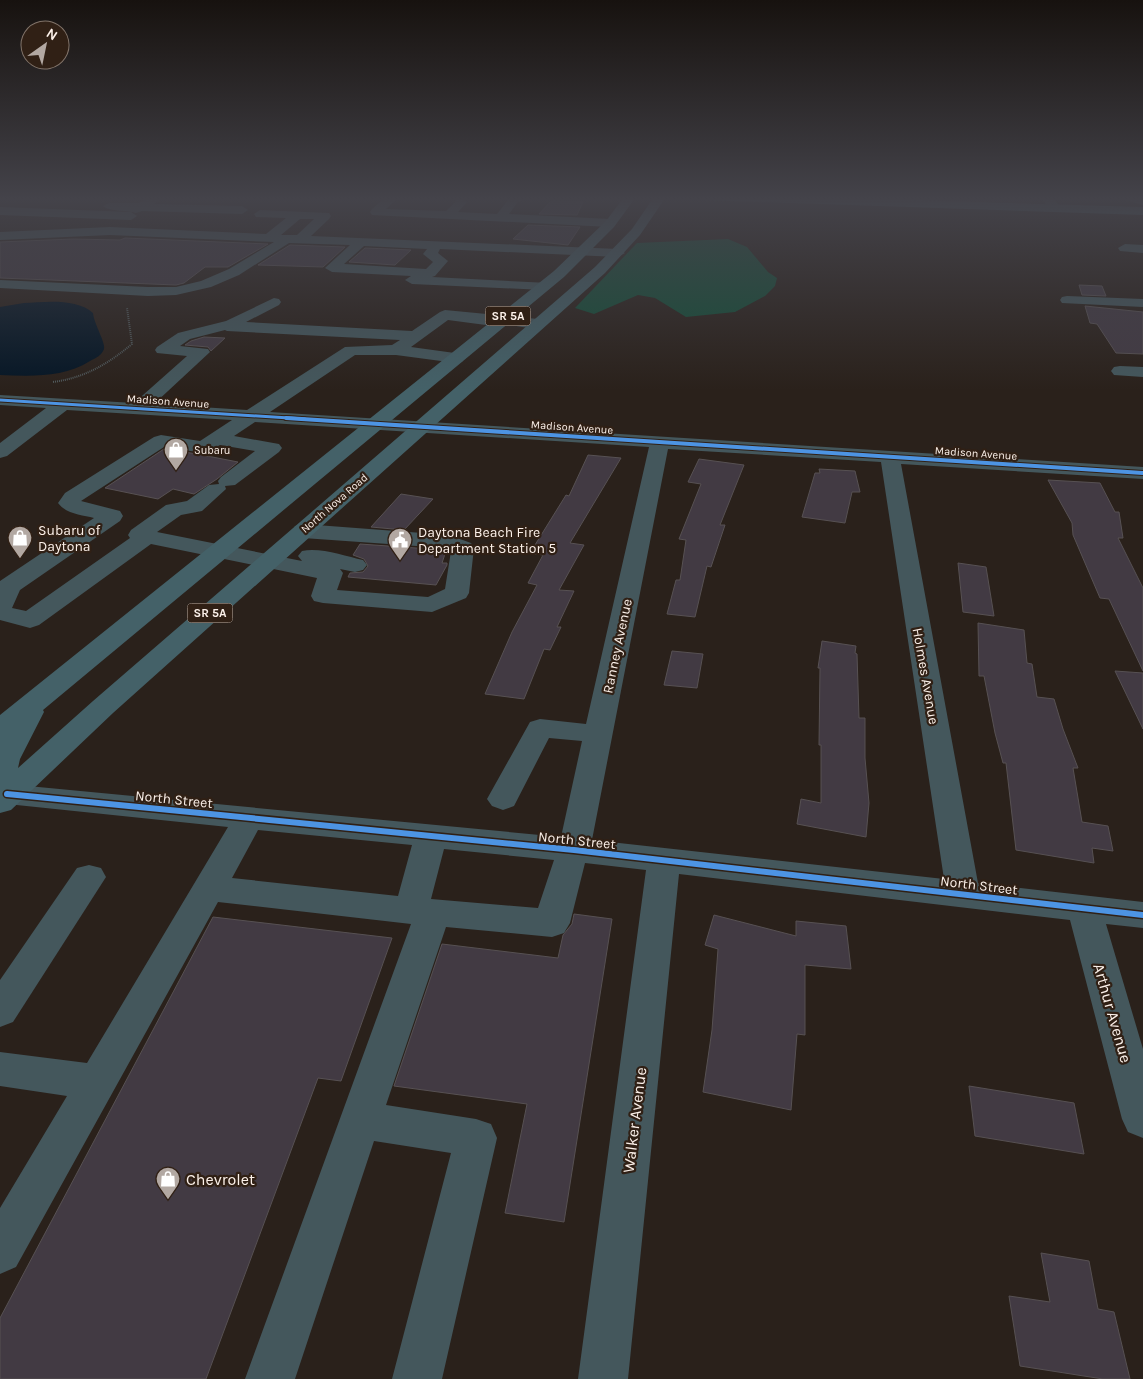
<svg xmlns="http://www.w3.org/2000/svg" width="1143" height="1379" viewBox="0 0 1143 1379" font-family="Karla,sans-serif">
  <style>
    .green { fill: #134e38 }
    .water { fill: #051625 }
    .building { fill: #423a43; stroke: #575153 }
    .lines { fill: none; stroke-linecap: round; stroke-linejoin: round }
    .path { stroke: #515a5c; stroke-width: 2; stroke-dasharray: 1 1; stroke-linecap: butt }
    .minor { fill: #44575c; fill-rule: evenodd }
    .major { fill: #446168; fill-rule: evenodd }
    .cycleway-far2-casing { stroke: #302015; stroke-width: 5 }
    .cycleway-far1-casing { stroke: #302015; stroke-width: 6 }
    .cycleway-casing { stroke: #302015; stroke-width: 9 }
    .cycleway-far2 { stroke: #4d94e3; stroke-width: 3 }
    .cycleway-far1 { stroke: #4d94e3; stroke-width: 4 }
    .cycleway { stroke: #4d94e3; stroke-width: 6 }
    .labels { text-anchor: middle; stroke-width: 4.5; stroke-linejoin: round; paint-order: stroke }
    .far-street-label { font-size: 11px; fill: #fcf1ea; stroke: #302015 }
    .far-poi-label { font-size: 11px; fill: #fcf1ea; stroke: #302015; text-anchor: start }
    .shield { fill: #302015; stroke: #bfb2aa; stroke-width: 1 }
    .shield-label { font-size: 12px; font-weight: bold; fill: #fcf1ea }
    .poi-label { font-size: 14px; fill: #fcf1ea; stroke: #302015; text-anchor: start }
    .street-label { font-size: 14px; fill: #fcf1ea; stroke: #302015 }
    .near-street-label { font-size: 16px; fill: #fcf1ea; stroke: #302015 }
    .near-poi-label { font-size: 16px; fill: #fcf1ea; stroke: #302015; text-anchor: start }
  </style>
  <rect width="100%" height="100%" fill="#2a211b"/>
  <polygon class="green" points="728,239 747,247 768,272 777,278 775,286 765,296 735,312 686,317 655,298 638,295 594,314 575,308 637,243"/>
  <path class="water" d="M24,303C46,302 76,298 93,313C94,324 106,343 104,349C102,355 96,358 90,361C63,378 31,376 0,375V307Z"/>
  <g class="building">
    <polygon points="551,201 583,202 577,215 539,214"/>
    <polygon points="528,225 580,227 568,245 513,239"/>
    <polygon points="125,238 268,244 228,267 205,267 184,283 176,285 0,278 0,242 73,239 120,240"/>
    <polygon points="290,245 345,247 323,267 258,265"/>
    <polygon points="365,248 411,250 395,265 349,262"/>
    <polygon points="1079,285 1102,286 1106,296 1082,295"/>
    <polygon points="1085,306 1143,312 1143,354 1116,353 1097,324 1090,323"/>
    <polygon points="204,337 225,338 211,351 208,347 185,345 191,341"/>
    <polygon points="164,449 197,454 238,462 217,479 194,494 173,489 158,499 105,488"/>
    <polygon points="588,455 621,458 570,543 584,545 559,590 574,591 557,627 561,627 550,650 544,649 524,699 485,694 512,632 537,585 528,583 543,555 530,553 566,495 569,496"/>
    <polygon points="699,459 744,465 720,525 725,525 711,567 707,566 695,617 667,614 676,580 680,580 686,540 679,539 701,484 688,482"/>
    <polygon points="819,469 855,471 860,492 852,492 845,523 802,517 815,473 820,473"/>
    <polygon points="1048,480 1100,483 1115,512 1119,512 1123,538 1118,538 1143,588 1143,671 1109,599 1100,598 1073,535 1072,523"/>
    <polygon points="401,494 433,499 404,530 371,527"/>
    <polygon points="360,544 444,550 446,551 442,563 447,563 447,565 436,585 348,577 350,573 363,572 368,566 364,559 353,555"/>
    <polygon points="958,563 986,567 994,616 963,612"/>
    <polygon points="978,623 1024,630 1027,663 1032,664 1037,697 1054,699 1063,729 1078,768 1073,768 1082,822 1108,826 1113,851 1092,848 1094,863 1016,850 1006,763 1003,763 995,733 984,676 979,676"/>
    <polygon points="822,641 856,646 855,653 857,654 859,718 865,718 865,758 869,803 866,837 797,824 801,799 821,803 821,745 819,745 820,668 818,668"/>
    <polygon points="672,651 703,654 697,688 664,685"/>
    <polygon points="1115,671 1143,673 1143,729"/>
    <polygon points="574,914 612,919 564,1222 505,1213 527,1104 394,1086 442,944 558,958 563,935 572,924"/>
    <polygon points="714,915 796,936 796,921 846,926 851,969 805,965 805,1035 797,1034 791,1110 703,1092 712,1030 718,949 705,945"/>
    <polygon points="213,917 392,938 341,1081 318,1078 206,1379 0,1379 0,1318"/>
    <polygon points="969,1086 1074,1103 1084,1154 975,1136"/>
    <polygon points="1041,1253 1089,1261 1098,1309 1114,1312 1130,1379 1103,1379 1020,1366 1009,1296 1050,1302"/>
  </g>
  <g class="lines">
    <path class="path" d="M53,382C84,378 108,364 132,344L127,308"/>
    <g class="minor">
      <path d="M150,197H164L154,204L242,206L248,210L242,214L142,211L136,213C127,210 110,212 103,206L109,203H139Z"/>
      <polygon points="386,197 399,197 386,209 446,211 457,200 461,199 467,202 458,212 497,214 509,199 527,197 517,203 509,214 610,219 616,223 610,227 372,215 370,212 372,209"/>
      <polygon points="911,197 923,197 925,205 923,207 915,207"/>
      <polygon points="1040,197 1052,197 1062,209 1060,211 1052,211"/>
      <polygon points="1120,197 1143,198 1143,205 1122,199"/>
      <polygon points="0,207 131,212 137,216 131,220 0,215"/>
      <path d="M260,210L329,213L331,216L329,219L311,236L618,249L625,253L618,257L440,249L438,253L448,261L435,276L432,277L549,283L551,286L549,289L544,290L412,284L405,280L411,276L332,272L325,268L350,245L289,243L239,275L211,287L176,295L148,296L0,288V280L148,287H176L201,281L229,269L274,242L110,235L0,240V232L110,227L266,234L286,218L256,217L254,214ZM300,219H314L297,235H281ZM364,246L427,249L423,254L433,262L426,269L344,264Z"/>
      <polygon points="1125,244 1143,245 1143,253 1120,251 1118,248"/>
      <polygon points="1067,296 1143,299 1143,307 1062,303 1060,300 1062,297"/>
      <path d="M274,298L279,299L281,302L279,305L246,322L412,331L440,312L445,310L538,319L543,321L546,324L543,327C530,331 515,323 501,327L448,320L411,347L462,354L464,358L462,362L456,363L396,355H355L270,412L1143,467V479L901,464L978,883L1143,902V928L1106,924L1143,1049V1138L1128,1132L1122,1119L1070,920L679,874L628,1379H578L646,870L585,863L570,923L564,933L552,937L446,927L386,1105L476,1119L491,1124L497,1138L442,1379H392L451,1153L374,1141L295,1379H245L411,924L218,902L16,1267L0,1274V1208L67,1096L0,1086V1052L87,1063L228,827L7,804L0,803V785L7,784L561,837L582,741L549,738L514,806L503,810L492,806L487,799L530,722L540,719L586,724L649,447L255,422L234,436L279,444L282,448L279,452L235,485L225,486L226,489L202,511L181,515L157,532L302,561L298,556L302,551C320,547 345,556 363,560L367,565L363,570L355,572L340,569L343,573L337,590L428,597L445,589L451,551L445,548L303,538L295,536L292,531L295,526L303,524L449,535L471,543L474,548L469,593L466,598L432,612L323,603L314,601L311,596L317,578L151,544L39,625L30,628L0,620V581L94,518C82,515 66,514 58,503L65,493L154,437L161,435L200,441L232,420L67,410L7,456L0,458V443L46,408L0,405V395L134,403L187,356L157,353L155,350L157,347L178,333L226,321ZM225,330L227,331L400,340L392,345L345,347L247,410L154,404L210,352L208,349L180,346L190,339ZM220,445L255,451L221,477L218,481L219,484L209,485L187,501L166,505L131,530L128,535L130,538L26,611L12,608L20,590L120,521L123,516L120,511L81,501L164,447L204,453ZM668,449L881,462L944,879L592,840ZM258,830L412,845L398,896L232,878ZM444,849L554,860L538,908L431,899Z"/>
      <polygon points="1120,366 1143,367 1143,377 1114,375 1111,371 1114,367"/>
      <polygon points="89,865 101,868 106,877 13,1022 0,1027 0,980 77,868"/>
    </g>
    <g class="major">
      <polygon points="624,197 636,197 614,227 564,277 43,710 44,712 20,759 18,768 93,701 595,267 632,229 654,197 666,197 640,235 605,273 113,713 11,810 0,813 0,715 554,271 606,221"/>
      <polygon points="694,197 815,197 1143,207 1143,215 700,200"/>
    </g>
    <defs>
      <polyline id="cycleway-far2" points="0,400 305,419"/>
      <polyline id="cycleway-far1" points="286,418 1143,473"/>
      <polyline id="cycleway" points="7,794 574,850 1143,915"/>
    </defs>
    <use href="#cycleway-far2" class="cycleway-far2-casing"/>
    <use href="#cycleway-far1" class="cycleway-far1-casing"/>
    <use href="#cycleway" class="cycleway-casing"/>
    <use href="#cycleway-far2" class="cycleway-far2"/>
    <use href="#cycleway-far1" class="cycleway-far1"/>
    <use href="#cycleway" class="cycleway"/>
  </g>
  <linearGradient id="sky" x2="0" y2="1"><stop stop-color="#17120f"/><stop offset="0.51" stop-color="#44434a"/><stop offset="1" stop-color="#44434a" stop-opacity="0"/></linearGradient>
  <rect width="1143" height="390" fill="url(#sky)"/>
  <defs>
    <symbol id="shop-pin" viewBox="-11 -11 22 30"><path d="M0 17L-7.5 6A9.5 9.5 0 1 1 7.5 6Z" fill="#b2a8a2" stroke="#302015"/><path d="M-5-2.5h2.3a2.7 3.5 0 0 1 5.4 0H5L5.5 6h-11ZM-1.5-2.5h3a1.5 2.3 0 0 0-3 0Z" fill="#fff"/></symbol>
    <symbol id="civic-pin" viewBox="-11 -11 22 30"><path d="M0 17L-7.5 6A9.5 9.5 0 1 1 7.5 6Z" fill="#b2a8a2" stroke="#302015"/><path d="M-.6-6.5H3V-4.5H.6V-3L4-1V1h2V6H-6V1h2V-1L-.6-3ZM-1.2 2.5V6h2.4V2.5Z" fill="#fff"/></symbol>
  </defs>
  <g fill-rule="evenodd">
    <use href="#shop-pin" x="162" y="436" width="28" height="38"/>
    <use href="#shop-pin" x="6" y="524" width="28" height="38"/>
    <use href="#civic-pin" x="386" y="526" width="28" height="38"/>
    <use href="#shop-pin" x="154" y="1165" width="28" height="38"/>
  </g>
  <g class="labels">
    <g class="far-street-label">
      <text transform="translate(168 401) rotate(4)" y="4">Madison Avenue</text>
      <text transform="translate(572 427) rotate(4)" y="4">Madison Avenue</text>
      <text transform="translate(976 453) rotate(4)" y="4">Madison Avenue</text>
      <text transform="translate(334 503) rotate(-41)" y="4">North Nova Road</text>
    </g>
    <g class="far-poi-label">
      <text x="194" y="454">Subaru</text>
    </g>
    <g class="shield">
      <rect x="485.5" y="306.5" width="45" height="19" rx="4"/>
      <rect x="187.5" y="603.5" width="45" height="19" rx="4"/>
    </g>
    <g class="shield-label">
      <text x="508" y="320">SR 5A</text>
      <text x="210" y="617">SR 5A</text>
    </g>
    <g class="poi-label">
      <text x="38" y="535">Subaru of<tspan x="38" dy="16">Daytona</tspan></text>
      <text x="418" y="537">Daytona Beach Fire<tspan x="418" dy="16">Department Station 5</tspan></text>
    </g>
    <g class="street-label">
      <text transform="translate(617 646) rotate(-78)" y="5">Ranney Avenue</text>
      <text transform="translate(926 676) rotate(80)" y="5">Holmes Avenue</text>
      <text transform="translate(174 799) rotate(6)" y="5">North Street</text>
      <text transform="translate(577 840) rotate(6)" y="5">North Street</text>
      <text transform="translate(979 885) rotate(7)" y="5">North Street</text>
    </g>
    <g class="near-street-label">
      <text transform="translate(1113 1013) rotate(74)" y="6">Arthur Avenue</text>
      <text transform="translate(634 1120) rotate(-83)" y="6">Walker Avenue</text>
    </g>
    <g class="near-poi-label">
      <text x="186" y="1185">Chevrolet</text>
    </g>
  </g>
  <g transform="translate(45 45) rotate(33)"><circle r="24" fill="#302015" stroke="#82746a"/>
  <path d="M0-4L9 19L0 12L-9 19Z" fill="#b2a8a2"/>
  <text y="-8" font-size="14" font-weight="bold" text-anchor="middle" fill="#fcf1ea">N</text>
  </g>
</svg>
